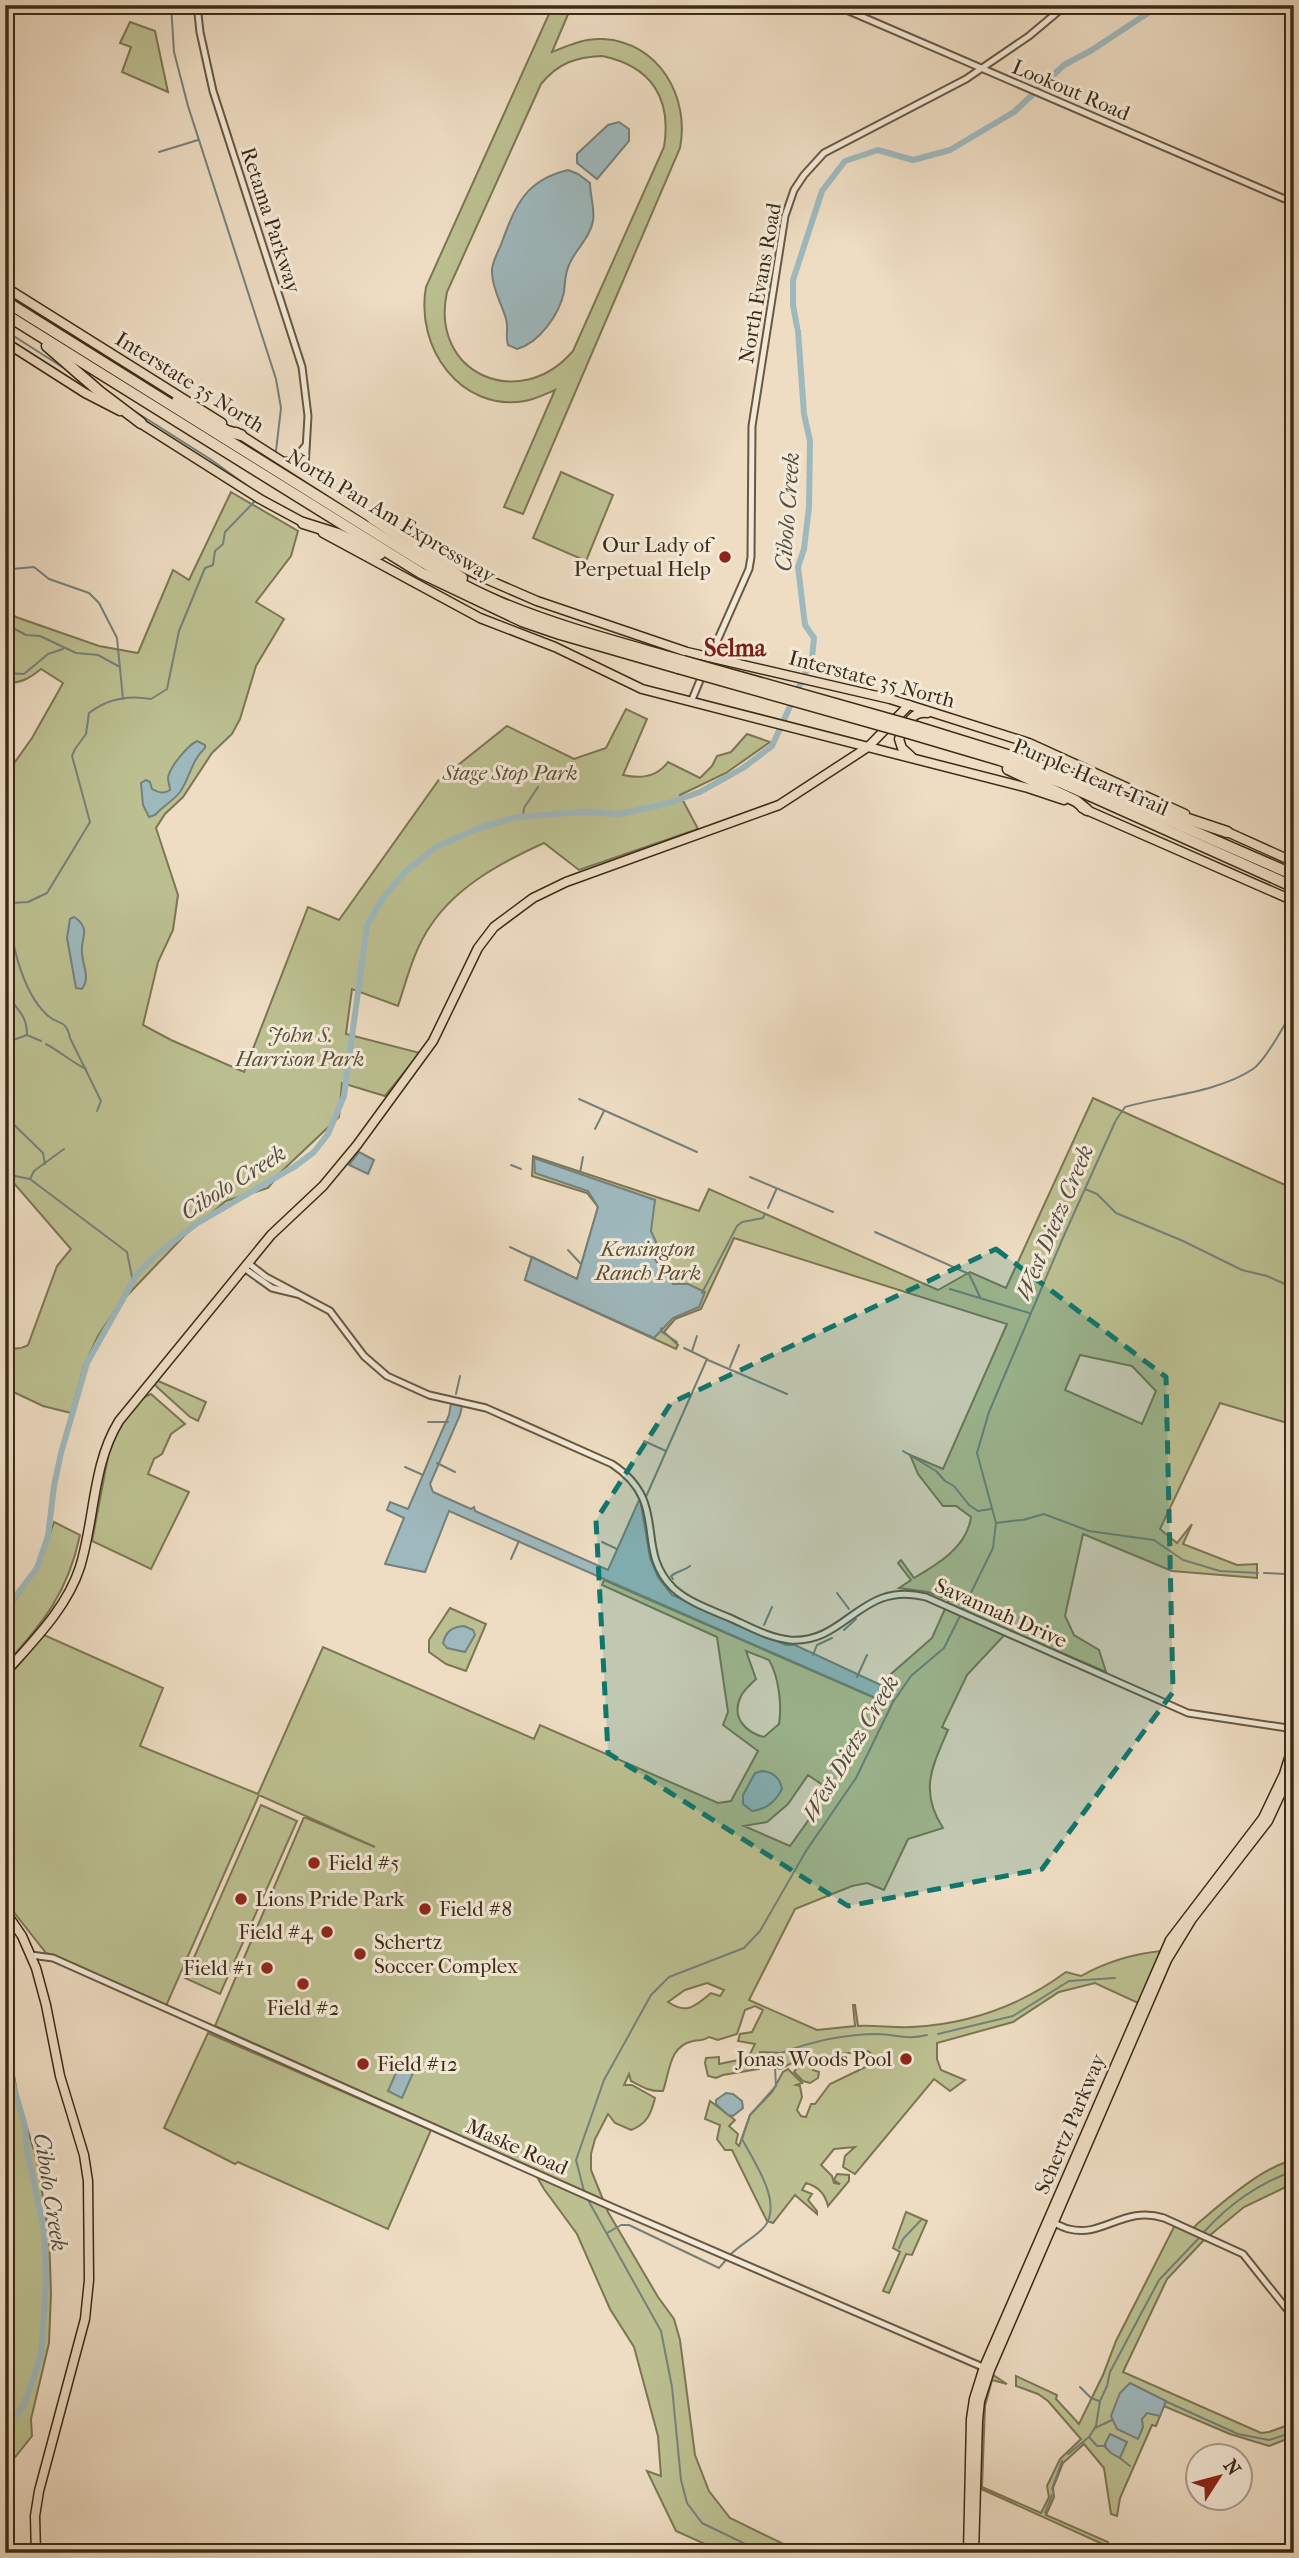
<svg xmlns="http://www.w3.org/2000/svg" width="1299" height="2558" viewBox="0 0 1299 2558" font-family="'IM FELL French Canon',serif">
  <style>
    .green { fill: #bcc091; stroke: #7c7654; stroke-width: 2; fill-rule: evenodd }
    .water { fill: #9eb9be; stroke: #76807b; stroke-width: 2 }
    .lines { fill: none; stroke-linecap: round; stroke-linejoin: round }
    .stream { stroke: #76807b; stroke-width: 2 }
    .river { stroke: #9eb9be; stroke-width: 6 }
    .minor-casing { stroke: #685841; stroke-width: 9 }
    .major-casing { stroke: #3b2b16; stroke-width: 11 }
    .highway-casing { stroke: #3b2b16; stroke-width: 13 }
    .minor { stroke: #f4e9d8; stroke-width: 5 }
    .major { stroke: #eeddc3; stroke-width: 8 }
    .highway { stroke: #eeddc3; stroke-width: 10 }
    .highway-bridge-casing { stroke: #3b2b16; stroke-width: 13; stroke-linecap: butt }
    .highway-bridge { stroke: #eeddc3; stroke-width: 10 }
    .marked { fill: #0f766e; fill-opacity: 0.2; stroke: #0f766e; stroke-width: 5; stroke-dasharray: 14 9; stroke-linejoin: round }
    .poi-dot { fill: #8f2418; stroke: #f4e9d8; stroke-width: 2.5 }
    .labels { text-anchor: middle; stroke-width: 6; stroke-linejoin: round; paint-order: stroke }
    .street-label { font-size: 21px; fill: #3b2b16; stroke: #f4e9d8 }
    .poi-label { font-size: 21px; fill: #3b2b16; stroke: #f4e9d8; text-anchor: start }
    .park-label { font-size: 21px; font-style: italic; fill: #5b5035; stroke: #f4e9d8 }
    .water-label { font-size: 23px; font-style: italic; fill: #544e40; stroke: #f4e9d8 }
    .quarter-label { font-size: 24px; font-weight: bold; fill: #7a1f14; stroke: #f4e9d8 }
  </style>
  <rect width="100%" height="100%" fill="#eeddc3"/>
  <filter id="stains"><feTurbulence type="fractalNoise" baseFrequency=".00286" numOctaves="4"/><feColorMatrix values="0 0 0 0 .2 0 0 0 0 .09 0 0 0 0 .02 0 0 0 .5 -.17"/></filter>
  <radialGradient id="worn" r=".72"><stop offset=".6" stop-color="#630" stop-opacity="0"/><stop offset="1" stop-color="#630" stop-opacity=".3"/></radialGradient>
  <g class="green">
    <path d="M553,5H572L552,52C569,45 585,38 603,39C659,42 690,97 680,148L523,514L504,507L555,390C546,394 536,399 525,401C460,412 415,347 426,287ZM602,56C651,66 672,98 664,147L573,351C520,413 429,374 447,292L541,84C558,63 576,57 602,56Z"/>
    <polygon points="130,22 155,31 168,92 122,72 131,47 120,43"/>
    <polygon points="561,472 613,495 586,561 533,538"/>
    <path d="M231,492L298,531L291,556L256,602L284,619L256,666L240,719L232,734L212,753L183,797L165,814L156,828L178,895L173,930L158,962L143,1025L171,1040L244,1072L308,907L339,920L438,781L507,726L574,759L606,748L626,709L647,719L623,775C640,779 657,777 668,762L700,778L712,766L717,756L731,752L747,734L770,742L726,773L680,795L698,829L579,870L544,843C502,862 457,886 431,925C414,949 407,979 398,1006L352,989L346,1034L420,1053L385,1096L342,1083L339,1117L282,1171L268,1188L226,1201L185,1235L119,1304L98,1336L84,1366L71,1413L43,1406L5,1388V1346C13,1350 21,1349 28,1345L57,1266L71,1249L5,1173V776L32,738L63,683L41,669C30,678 20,684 5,683V609L16,617L99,646L138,653L173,570L189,580Z"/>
    <path d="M1093,1098L1294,1189V1425L1220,1403L1160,1529L1177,1543L1192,1524L1183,1544L1237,1565L1257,1564V1578L1172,1571L1083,1534L1065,1616L1074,1635L1099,1650L1106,1672L1009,1630L967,1675L942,1727L948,1730C932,1767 919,1791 943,1828L908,1839L884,1890L867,1883L852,1886L795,1909L749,2000L817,2030L855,2026L853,2005H855L858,2026C876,2025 894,2028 912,2027C969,2024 1020,2006 1066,1972L1081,1976C1106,1962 1132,1954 1161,1951L1138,2003L1095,1983L1059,1992L1013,2022L937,2043V2059L941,2070L965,2080L950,2091L934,2079L855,2174L843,2167L845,2156L855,2147L834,2149L821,2165L832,2176L834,2183L840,2184L834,2180L837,2174L849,2175V2181L828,2206C825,2194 819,2187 806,2183L802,2190L812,2194L808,2200L817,2211V2214L795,2195L773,2223L767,2221L732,2150H725L717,2139L720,2125L705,2119L710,2101L735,2120L729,2126L738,2134L736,2143L739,2146L750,2115L772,2092L783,2072L788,2069L802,2083L796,2085L800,2086L802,2097L797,2110L801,2116L806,2117L811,2104H815L830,2084L880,2060L868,2051L840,2054L818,2061L813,2070L819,2072L818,2078L810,2083L803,2081L794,2072L806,2056L780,2069L775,2067L781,2053L760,2052L759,2060L755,2066L758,2069L723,2075L716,2078L708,2076L705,2063L706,2058L719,2057V2064L748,2058L755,2044L738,2041L740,2034L752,2032L763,2010L755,2006L745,2010L737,2034L718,2040L709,2037C702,2042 701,2039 693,2041C669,2046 670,2071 663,2091C650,2092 642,2087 631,2081L629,2074L624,2085H632L655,2098C651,2114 647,2124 631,2130L615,2123L608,2114L595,2139L591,2154V2170L608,2212L658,2297L674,2319L680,2340L695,2455L709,2491L730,2518L802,2553H725L676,2531L647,2471L661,2476L658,2436L634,2347L610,2309L577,2234L544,2189L537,2177V2170L215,2026L304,1817L375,1847L259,1795L166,2006L46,1953L5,1901V1680L44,1635L163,1688L140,1746L258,1794L323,1647L534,1739L540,1725L718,1803L731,1801L758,1751L723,1725L728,1712L717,1637L602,1585L604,1580L877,1699L891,1674L932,1638L949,1600L928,1592L899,1588L911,1580L898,1563L901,1560L914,1578C938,1564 967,1547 971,1517L956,1506H943L918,1474L910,1455L943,1469L1007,1324L734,1238L701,1309L675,1319L664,1332L678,1345L676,1349L525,1280L532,1257L577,1279L598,1207L587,1193L532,1176L533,1156L699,1211L709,1189L938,1290L970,1272L1006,1288ZM1080,1355L1132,1366L1156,1391L1142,1424L1065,1390ZM746,1651L769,1660C779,1677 782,1705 779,1724L764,1737C744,1732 731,1716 741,1696C744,1690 751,1684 756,1679ZM808,1775L830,1790L790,1846L744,1826L767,1822L788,1804ZM707,1983L724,1990L720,1996L711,1993C695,2006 687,2015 668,2002L685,1990Z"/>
    <polygon points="156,1380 206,1402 198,1421 190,1417 157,1387 155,1384"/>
    <path d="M151,1394L185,1424L171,1434L162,1454L154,1459L148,1474L189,1492L151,1569L92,1541L108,1457L107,1455C113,1437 131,1401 151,1394Z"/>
    <path d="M54,1522L80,1535C68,1592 44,1622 5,1665V1613C29,1585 43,1556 54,1522Z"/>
    <polygon points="450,1608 486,1624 466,1671 446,1664 429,1652 429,1640"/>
    <polygon points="261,1805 297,1821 220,1994 185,1978"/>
    <polygon points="208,2033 431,2130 388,2229 238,2162 235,2164 164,2128"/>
    <polygon points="5,2040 10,2052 18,2099 37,2160 49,2235 51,2293 49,2343 31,2419 32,2436 8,2466 5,2475"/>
    <path d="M1294,2160V2183L1244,2207L1203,2241L1167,2279L1123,2372L1261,2433L1269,2432L1294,2423V2436L1269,2446L1230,2434L1164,2406L1156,2426L1152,2425L1120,2498L1117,2516L1111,2514L1104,2468L1084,2444L1063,2463L1053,2488L1054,2497L1046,2515L1108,2542L1107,2546L979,2488C980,2451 977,2411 993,2375L1007,2384L992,2380L985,2406L982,2487L1041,2513L1049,2497L1047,2486L1060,2459L1081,2439L1048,2401L1038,2394L1016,2386V2376L1057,2395L1056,2399L1079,2424L1103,2375L1116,2341L1176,2223L1192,2230L1197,2224C1221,2204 1263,2166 1294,2160Z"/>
    <polygon points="906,2212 927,2221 912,2255 906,2254 889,2293 883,2291 900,2252 893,2248"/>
  </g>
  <g class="water">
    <polygon points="619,122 629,129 629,141 597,179 577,163 577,154 608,125"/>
    <path d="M568,170L578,174L590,183C590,195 595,209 593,221C590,238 575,250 569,265C565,273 565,283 564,292C559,315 539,343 517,349L508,345C505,336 509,328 506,319C502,304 492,289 492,272C491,263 499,251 502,242C516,204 526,180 568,170Z"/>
    <path d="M197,741L205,745V748C191,761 190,778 180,792C173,801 163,806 155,815L149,817L143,805L141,783L146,780L150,782L152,789C159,793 164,794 170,790C170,786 168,782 168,778C169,768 187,746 197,741Z"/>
    <path d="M74,917C79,920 82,923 84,929C85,936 81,944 82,952C82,965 91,977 82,989L76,988L67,938L70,919Z"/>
    <polygon points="359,1152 374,1160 368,1174 349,1165"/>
    <polygon points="534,1158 655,1200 651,1231 656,1242 654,1258 673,1284 688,1284 705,1292 699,1307 673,1318 654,1338 525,1280 532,1257 577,1279 598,1207 588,1191 535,1173"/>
    <polygon points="451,1404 462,1406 460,1415 430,1484 433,1492 471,1509 474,1507 475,1511 608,1570 640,1498 650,1558 658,1577 672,1595 786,1645 795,1645 883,1686 878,1699 449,1511 425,1572 385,1564 404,1518 387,1510 390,1502 408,1509 449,1415"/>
    <path d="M464,1626L473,1630L475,1635L465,1652L447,1648L443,1643C446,1631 452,1627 464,1626Z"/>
    <path d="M762,1771C773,1772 780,1777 782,1789C775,1802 767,1809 752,1811L743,1804V1795L755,1773Z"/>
    <polygon points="402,2059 416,2066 402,2098 388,2091"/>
    <polygon points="726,2093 733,2094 742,2101 743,2108 733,2116 728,2115 716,2104 716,2100"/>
    <polygon points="1130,2383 1166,2401 1160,2416 1147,2413 1142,2419 1143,2427 1138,2439 1117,2429 1111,2416 1120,2393"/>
    <polygon points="1110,2434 1127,2442 1120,2458 1111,2453 1104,2446"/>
  </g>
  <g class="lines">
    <g class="stream">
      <polyline points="171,5 174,52 188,106 276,379 281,408 276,451"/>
      <polyline points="159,152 198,140"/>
      <polyline points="12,335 67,370"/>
      <polyline points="131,409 210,459 249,487"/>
      <polyline points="5,569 7,569"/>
      <polyline points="12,569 34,567 49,579 89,593 99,603 117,638 123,699"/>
      <polyline points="5,631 11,627 26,635 40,636 76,653 98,655 120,667"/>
      <polyline points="5,673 24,674 48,654 63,649"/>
      <polyline points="523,816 524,808 538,787"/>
      <path d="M5,989C13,1009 27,1011 27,1035L41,1041"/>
      <polyline points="5,1043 27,1035"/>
      <path d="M46,1044C61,1052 71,1062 86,1069"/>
      <polyline points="579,1099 697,1152"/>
      <path d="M97,1111L101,1101L70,1038C66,1018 58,1026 46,1014C23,992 6,934 12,903L28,902L47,893L90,822L72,756L75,749L86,734L89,713C107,699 129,695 151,699L167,689L179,631L205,568L213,565L215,551L223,544L225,532L254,502L253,498"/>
      <polyline points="5,1116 43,1153 45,1164"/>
      <polyline points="595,1129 604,1111"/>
      <polyline points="64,1149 34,1171 30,1179 127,1252 133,1282"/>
      <polyline points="511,1165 521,1169"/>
      <polyline points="580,1173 583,1157"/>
      <polyline points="750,1177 833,1212"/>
      <polyline points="5,1179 15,1176 30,1179"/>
      <polyline points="1085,1189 1097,1194 1116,1213 1183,1241 1242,1270 1267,1276 1294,1288"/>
      <polyline points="768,1208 776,1190"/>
      <polyline points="875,1232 969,1274 980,1297"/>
      <polyline points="510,1247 531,1257"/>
      <polyline points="568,1250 581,1264"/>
      <polyline points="950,1289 1029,1313"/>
      <polyline points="702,1293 737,1226 742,1222 763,1218 765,1214"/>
      <polyline points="661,1328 662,1332 677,1342"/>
      <polyline points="692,1351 697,1336"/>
      <polyline points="708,1360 787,1394"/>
      <polyline points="730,1367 739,1345"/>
      <polyline points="456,1394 460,1376"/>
      <polyline points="428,1422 448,1422"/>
      <polyline points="644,1441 666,1451"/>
      <polyline points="903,1451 936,1471 945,1481 954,1486 969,1505 978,1511 991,1509"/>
      <polyline points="437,1463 455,1472"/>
      <polyline points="405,1467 423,1475"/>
      <polyline points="645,1499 707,1359 684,1348"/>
      <polyline points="1023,1520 1044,1514 1089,1531 1154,1540 1183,1560 1220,1571 1258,1573"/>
      <polyline points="996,1523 1021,1520"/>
      <polyline points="602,1542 617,1549"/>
      <polyline points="511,1559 519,1541"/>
      <polyline points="1264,1573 1286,1574"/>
      <path d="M673,1579L671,1576C677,1571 684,1571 690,1566"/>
      <polyline points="837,1593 849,1609"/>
      <path d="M962,1611L993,1548L996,1523L977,1453L989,1412L1062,1240L1116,1120L1125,1107C1164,1096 1219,1092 1253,1069C1265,1061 1288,1020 1294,1006"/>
      <polyline points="764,1625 772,1607"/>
      <polyline points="844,1630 856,1619"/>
      <polyline points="813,1655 817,1645 832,1638"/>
      <polyline points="857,1677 867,1655"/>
      <polyline points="879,1691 894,1701"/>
      <polyline points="938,2034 1013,2016 1069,1981 1115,1978"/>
      <polyline points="5,2097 18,2099"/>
      <polyline points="584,2191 576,2160 604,2080 651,1995 669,1977 744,1948 760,1931 806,1851 856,1778 893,1702 911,1676 944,1648 960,1616"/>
      <polyline points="588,2200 661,2331 672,2387 681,2480 687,2503 702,2523 764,2553"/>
      <path d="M1204,2232C1228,2205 1260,2182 1294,2171"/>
      <polyline points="607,2233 621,2225 629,2225 719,2268 726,2260"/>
      <polyline points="899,2248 903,2239 921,2220"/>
      <path d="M731,2254C740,2245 758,2235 765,2226C783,2202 753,2160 742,2139L750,2115L776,2086L775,2067L781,2053C813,2041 844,2034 878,2034C898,2035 906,2040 927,2035"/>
      <polyline points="1080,2387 1091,2398 1099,2401"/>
      <polyline points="1165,2401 1238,2434 1269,2440 1294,2432"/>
      <polyline points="1095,2428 1112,2420"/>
      <polyline points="1089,2437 1097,2446 1106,2446"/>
      <polyline points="1068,2454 1089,2437 1096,2426 1100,2401 1107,2386 1110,2372 1159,2280 1199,2238"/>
      <polyline points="1120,2458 1130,2466"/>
      <polyline points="1052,2489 1062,2461"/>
      <polyline points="1045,2513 1052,2495"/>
    </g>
    <g class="river">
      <polyline points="797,327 793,305 793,280 822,191 845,161 878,150 913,160 950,150 1014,112 1064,65 1092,50 1160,5"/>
      <polyline points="5,1610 37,1568 48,1536 54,1486 61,1453 87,1363 137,1274 156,1255 196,1224 294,1167 314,1152 328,1134 344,1096 367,925 383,898 406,871 436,847 479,828 517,817 582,812 620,814 669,803 700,792 743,768 772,746 812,658 814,638 805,625 798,567 804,549 809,507 810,441 804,414 798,331"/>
      <polyline points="5,2042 13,2085 25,2126 27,2150 44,2230 46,2284 41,2355 24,2405 17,2414 5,2422"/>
    </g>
    <defs>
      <g id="minor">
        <polyline points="197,5 200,32 213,91 302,367 308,416 305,467 310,478"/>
        <polyline points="835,5 1294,203"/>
        <polyline points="284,461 294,460 306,445"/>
        <polyline points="710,657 749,569 751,557 752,426 785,216 794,190 804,175 824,153 966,79 1029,36 1066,5"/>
        <polyline points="691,702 703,673"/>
        <path d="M248,1263L266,1277L330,1311L364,1356L387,1376L429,1395L486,1408L612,1464C671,1503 633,1548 673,1588C688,1602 711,1610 730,1618C748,1626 769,1638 790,1640C847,1644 860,1580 926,1597L1188,1713L1294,1729"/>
        <polyline points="244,1268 272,1288 297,1294"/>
        <polyline points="31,1955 53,1958 612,2207 985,2368"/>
        <path d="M1054,2223C1059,2225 1064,2228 1069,2229C1103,2238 1124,2205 1164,2218L1243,2254L1294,2318"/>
      </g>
      <g id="major">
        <polyline points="5,287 222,423"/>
        <polyline points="5,342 85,393 120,411"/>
        <polyline points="137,421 260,499 308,525"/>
        <polyline points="236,432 376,521"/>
        <polyline points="323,533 480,618 555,647 642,689 1028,788 1064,800"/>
        <polyline points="427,550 484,578 537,601 687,652 890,699 1029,743 1185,814"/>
        <path d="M911,756L902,748L899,739C906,727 910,711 927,713"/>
        <polyline points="1082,808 1294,901"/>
        <polyline points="1223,830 1294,862"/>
        <polyline points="1294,1501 1291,1537 1294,1576"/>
        <path d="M5,1673C33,1641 67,1608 80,1567C95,1519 92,1465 119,1421L271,1235L323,1186L357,1145L433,1041L478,948L494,927L533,898L566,882L779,805L868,747L909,705"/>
        <polyline points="5,1911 22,1936 36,1968 46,2005 60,2076 84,2155 88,2181 89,2280 85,2319 39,2491 35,2516 36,2553"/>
        <polyline points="968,2553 971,2419 974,2399 984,2367 1170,1940 1263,1818 1284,1774 1294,1742"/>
        <polyline points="974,2553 978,2420 980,2401 990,2370 1167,1960 1192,1919 1268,1821 1294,1765"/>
      </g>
      <g id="highway">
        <path d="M5,301L405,551C435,570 466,588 499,602C558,627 621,643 683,661"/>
        <polyline points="5,314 421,573 522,621 560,634 678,668"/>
        <polyline points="47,346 100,392 141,423"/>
        <polyline points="177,401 227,431 241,435"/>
        <polyline points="372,518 462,578"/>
        <polyline points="303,523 338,534 380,554"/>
        <polyline points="917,727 1046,767 1294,875"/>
        <polyline points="912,734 1000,760 1060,782 1294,887"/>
        <polyline points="1008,769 1076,801 1087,810"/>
        <polyline points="1161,810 1227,832"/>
      </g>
    </defs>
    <use href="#minor" class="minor-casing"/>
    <use href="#major" class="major-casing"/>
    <use href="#highway" class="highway-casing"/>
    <use href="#minor" class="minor"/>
    <use href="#major" class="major"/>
    <use href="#highway" class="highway"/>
    <defs>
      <g id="highway-bridge">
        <polyline points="683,661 917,727"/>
        <polyline points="678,668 912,734"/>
      </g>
    </defs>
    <use href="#highway-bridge" class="highway-bridge-casing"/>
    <use href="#highway-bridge" class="highway-bridge"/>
  </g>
  <path class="marked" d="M996,1249L1166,1377L1173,1692L1042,1869L848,1906L608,1753L596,1520L671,1403Z"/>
  <g class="poi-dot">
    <circle cx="725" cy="557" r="7"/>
    <circle cx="314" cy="1863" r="7"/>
    <circle cx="241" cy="1899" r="7"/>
    <circle cx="425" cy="1909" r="7"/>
    <circle cx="327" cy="1932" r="7"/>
    <circle cx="360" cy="1954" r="7"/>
    <circle cx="267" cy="1968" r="7"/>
    <circle cx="303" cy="1984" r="7"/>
    <circle cx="906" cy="2059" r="7"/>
    <circle cx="363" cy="2064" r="7"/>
  </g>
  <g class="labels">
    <g class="street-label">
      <text transform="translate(1071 90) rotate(23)" y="7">Lookout Road</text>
      <text transform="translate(271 220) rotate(72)" y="7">Retama Parkway</text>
      <text transform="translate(760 283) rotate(-80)" y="7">North Evans Road</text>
      <text transform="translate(190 382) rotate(32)" y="7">Interstate 35 North</text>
      <text transform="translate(391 516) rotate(31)" y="7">North Pan Am Expressway</text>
      <text transform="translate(872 679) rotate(15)" y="7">Interstate 35 North</text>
      <text transform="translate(1091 777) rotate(23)" y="7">Purple Heart Trail</text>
      <text transform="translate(1001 1613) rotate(24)" y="7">Savannah Drive</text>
      <text transform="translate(1070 2124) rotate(-67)" y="7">Schertz Parkway</text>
      <text transform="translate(517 2147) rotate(24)" y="7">Maske Road</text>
    </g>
    <g class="poi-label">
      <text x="711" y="552" text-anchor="end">Our Lady of<tspan x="711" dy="24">Perpetual Help</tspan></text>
      <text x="328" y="1870">Field #5</text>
      <text x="255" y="1906">Lions Pride Park</text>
      <text x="439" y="1916">Field #8</text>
      <text x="313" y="1939" text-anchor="end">Field #4</text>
      <text x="374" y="1949">Schertz<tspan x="374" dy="24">Soccer Complex</tspan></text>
      <text x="253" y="1975" text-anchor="end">Field #1</text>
      <text x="303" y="2015" text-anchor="middle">Field #2</text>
      <text x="892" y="2066" text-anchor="end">Jonas Woods Pool</text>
      <text x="377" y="2071">Field #12</text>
    </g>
    <g class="park-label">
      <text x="510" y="780">Stage Stop Park</text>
      <text x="300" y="1042">John S.<tspan x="300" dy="24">Harrison Park</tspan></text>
      <text x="648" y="1256">Kensington<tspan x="648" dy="24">Ranch Park</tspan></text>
    </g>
    <g class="water-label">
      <text transform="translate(787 512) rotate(-86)" y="8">Cibolo Creek</text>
      <text transform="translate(233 1182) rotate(-32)" y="8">Cibolo Creek</text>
      <text transform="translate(1054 1222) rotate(-67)" y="8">West Dietz Creek</text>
      <text transform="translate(850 1748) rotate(-59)" y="8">West Dietz Creek</text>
      <text transform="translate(51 2192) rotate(81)" y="8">Cibolo Creek</text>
    </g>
    <g class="quarter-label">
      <text x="735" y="656">Selma</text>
    </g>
  </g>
  <rect width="1299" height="2558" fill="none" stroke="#eeddc3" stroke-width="28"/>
  <rect x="7" y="7" width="1285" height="2544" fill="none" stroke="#3b2b16" stroke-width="3.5"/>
  <rect x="14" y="14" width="1271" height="2530" fill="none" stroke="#3b2b16" stroke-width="2"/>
  <g transform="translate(1219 2477) rotate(54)"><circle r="33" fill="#f4e9d8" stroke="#aa9d8a" stroke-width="2"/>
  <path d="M0-5L12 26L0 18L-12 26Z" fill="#8f2418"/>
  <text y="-10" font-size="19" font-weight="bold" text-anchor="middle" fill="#3b2b16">N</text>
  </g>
  <rect width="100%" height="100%" filter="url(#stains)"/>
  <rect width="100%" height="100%" fill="url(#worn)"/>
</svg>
